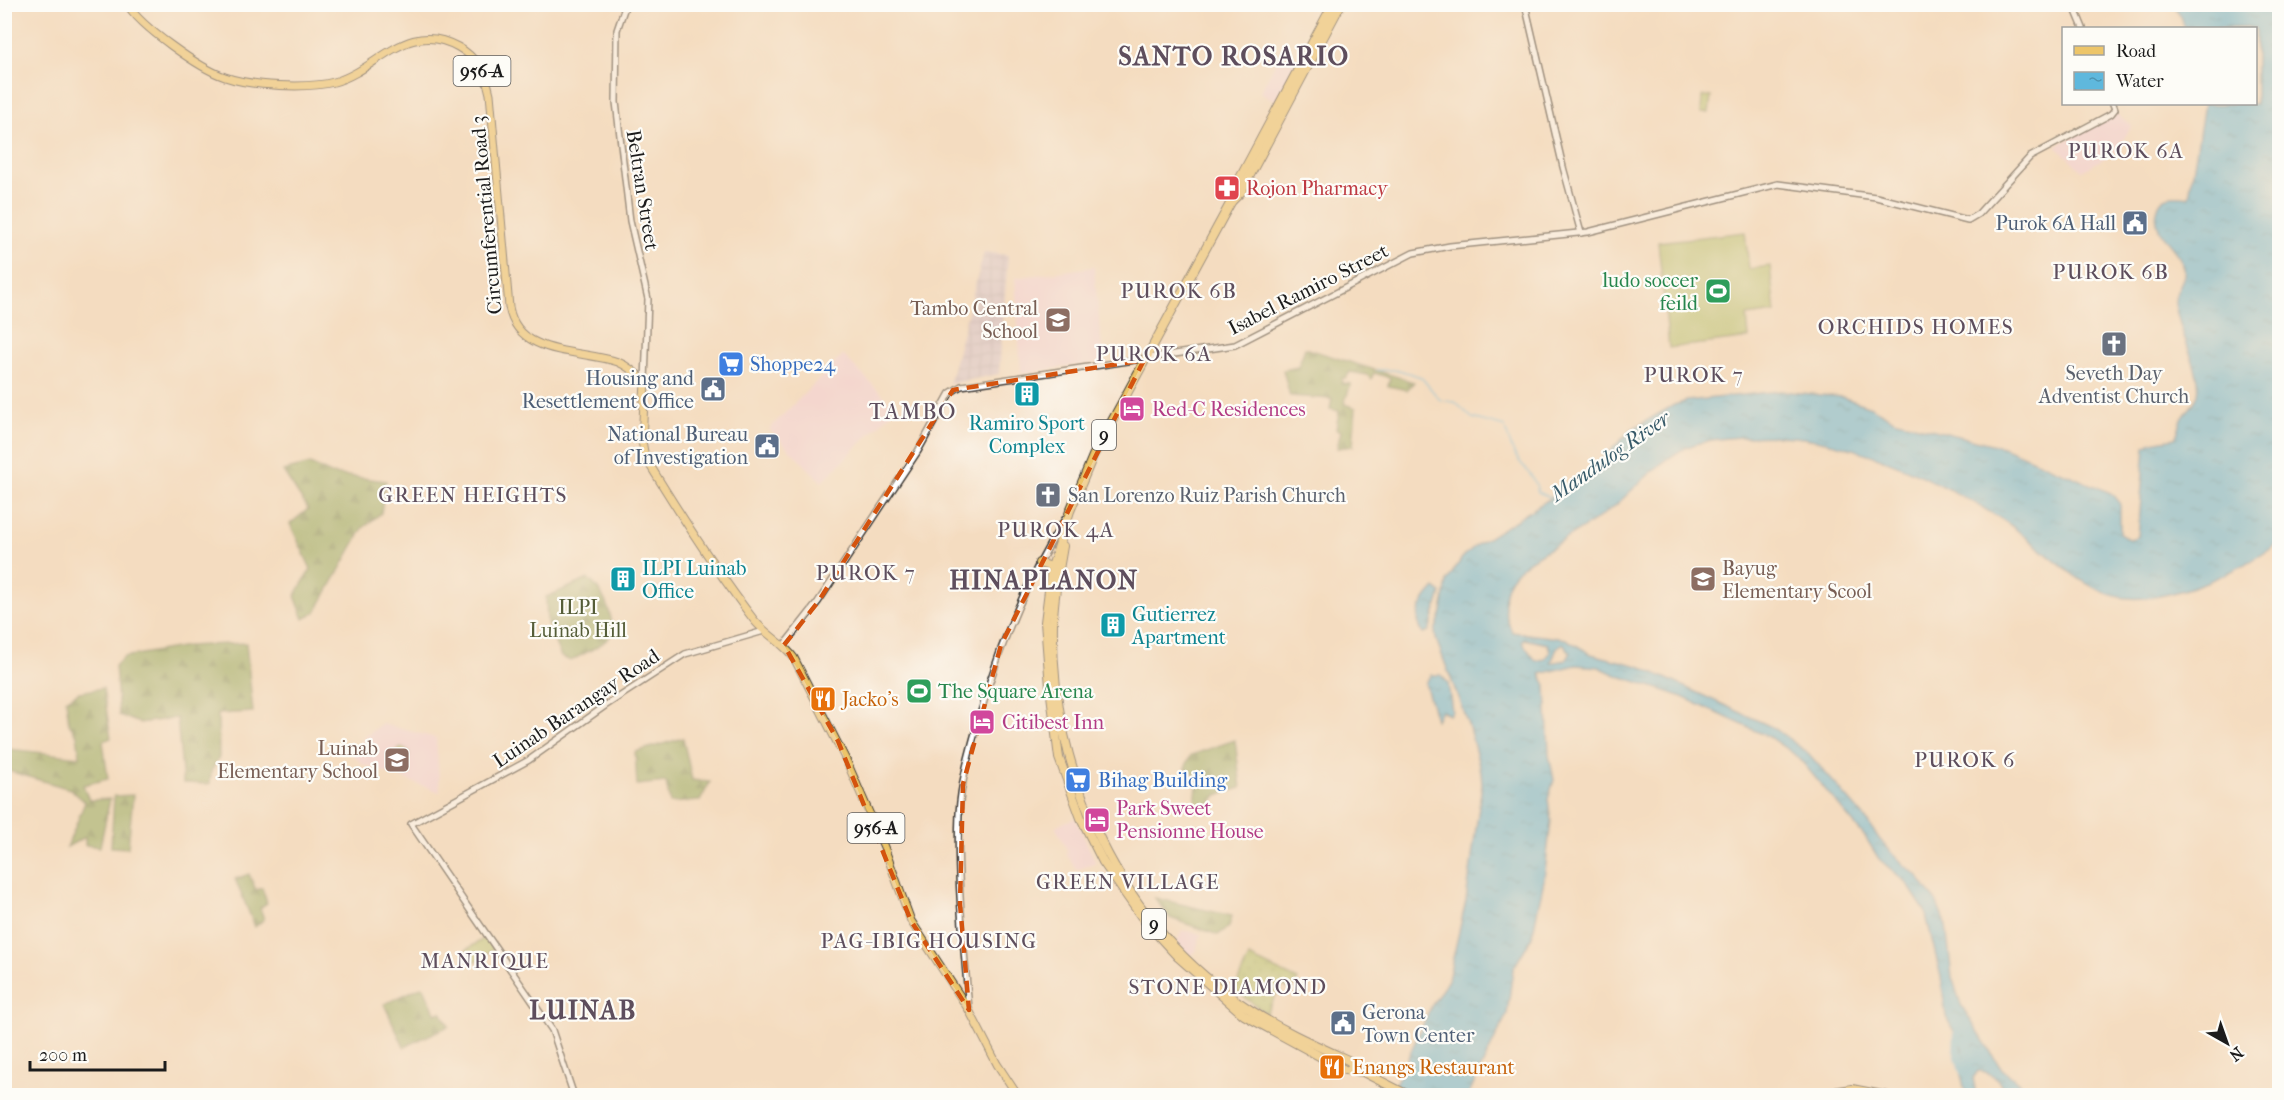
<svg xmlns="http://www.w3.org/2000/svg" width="2284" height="1100" viewBox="0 0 2284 1100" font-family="'IM FELL French Canon',serif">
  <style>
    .built { fill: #f3cfe0 }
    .industrial { fill: url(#industrial-grid) }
    .grass { fill: url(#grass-dots); stroke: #646d40; stroke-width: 1.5 }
    .forest { fill: url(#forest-firs); stroke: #52603a; stroke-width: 1.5 }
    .garden { fill: #abbe63; stroke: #646d40; stroke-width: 1.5 }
    .water { fill: url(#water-ripples); stroke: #3e6a7c; stroke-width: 1.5; fill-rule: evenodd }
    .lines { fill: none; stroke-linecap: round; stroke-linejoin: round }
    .stream { stroke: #5fb8dd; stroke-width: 1.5 }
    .river { stroke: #5fb8dd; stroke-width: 8 }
    .minor-casing { stroke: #3c3935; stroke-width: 8 }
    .major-casing { stroke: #3c3935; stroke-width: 9 }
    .highway-casing { stroke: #3c3935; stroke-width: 10 }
    .minor { stroke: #fff; stroke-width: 5 }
    .major { stroke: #edc569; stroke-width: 7 }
    .highway { stroke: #edc569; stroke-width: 8 }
    .marked { fill: none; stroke: #d4530e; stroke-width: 4.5; stroke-dasharray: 12 8; stroke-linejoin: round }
    .labels { text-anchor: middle; stroke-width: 4.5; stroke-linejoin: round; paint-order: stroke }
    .shield { fill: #fdfcf7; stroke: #605f5e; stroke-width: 1.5 }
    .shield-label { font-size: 18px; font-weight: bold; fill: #1c1c1c }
    .health-label { font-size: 20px; fill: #be3a42; stroke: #fdfcf7; text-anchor: start }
    .street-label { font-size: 20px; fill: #1c1c1c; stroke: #fdfcf7 }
    .service-label { font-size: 20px; fill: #4e5e75; stroke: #fdfcf7; text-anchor: end }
    .leisure-label { font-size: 20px; fill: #27864d; stroke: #fdfcf7; text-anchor: end }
    .education-label { font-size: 20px; fill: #785e54; stroke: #fdfcf7; text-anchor: end }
    .shop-label { font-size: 20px; fill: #366cbe; stroke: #fdfcf7; text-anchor: start }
    .worship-label { font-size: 20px; fill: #5b616d; stroke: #fdfcf7 }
    .hotel-label { font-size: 20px; fill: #b23c85; stroke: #fdfcf7; text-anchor: start }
    .culture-label { font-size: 20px; fill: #0d838f; stroke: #fdfcf7; text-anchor: start }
    .park-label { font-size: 20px; fill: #555d38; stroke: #fdfcf7 }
    .food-label { font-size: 20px; fill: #c56008; stroke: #fdfcf7; text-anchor: start }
    .neighbourhood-label { font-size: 21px; letter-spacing: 1.5px; fill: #5e4e5d; stroke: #fdfcf7 }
    .water-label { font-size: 21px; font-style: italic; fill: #375a69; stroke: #fdfcf7 }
    .quarter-label { font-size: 22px; letter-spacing: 1.5px; fill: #5e4e5d; stroke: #fdfcf7 }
    .district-label { font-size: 26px; font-weight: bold; letter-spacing: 1.5px; fill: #5e4e5d; stroke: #fdfcf7 }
  </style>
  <defs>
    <pattern id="industrial-grid" width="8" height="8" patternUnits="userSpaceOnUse" patternTransform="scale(1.5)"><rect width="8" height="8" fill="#cfbdcf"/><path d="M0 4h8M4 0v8" fill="none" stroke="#b1a2b1"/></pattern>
    <pattern id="grass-dots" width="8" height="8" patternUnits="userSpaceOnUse" patternTransform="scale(1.5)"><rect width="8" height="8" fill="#abbe63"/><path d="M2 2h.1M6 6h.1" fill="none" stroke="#93a355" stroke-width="1.8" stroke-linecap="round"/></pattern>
    <pattern id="forest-firs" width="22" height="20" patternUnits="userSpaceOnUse" patternTransform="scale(1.5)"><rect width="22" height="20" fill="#88a559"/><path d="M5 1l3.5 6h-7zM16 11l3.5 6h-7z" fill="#6e8649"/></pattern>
    <pattern id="water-ripples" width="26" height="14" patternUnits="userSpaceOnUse" patternTransform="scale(1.5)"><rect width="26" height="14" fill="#5fb8dd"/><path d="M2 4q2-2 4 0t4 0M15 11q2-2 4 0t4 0" fill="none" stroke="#4e95b2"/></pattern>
  </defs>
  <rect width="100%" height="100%" fill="#fdfcf7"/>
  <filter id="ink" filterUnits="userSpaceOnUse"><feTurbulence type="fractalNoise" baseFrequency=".0167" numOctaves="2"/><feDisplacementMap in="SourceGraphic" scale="12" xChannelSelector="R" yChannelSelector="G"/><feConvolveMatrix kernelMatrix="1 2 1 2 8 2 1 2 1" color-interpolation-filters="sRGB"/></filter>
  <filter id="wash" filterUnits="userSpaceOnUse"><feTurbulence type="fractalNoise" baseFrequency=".008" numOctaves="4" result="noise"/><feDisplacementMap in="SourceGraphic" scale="24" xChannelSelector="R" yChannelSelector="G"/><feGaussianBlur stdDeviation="1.35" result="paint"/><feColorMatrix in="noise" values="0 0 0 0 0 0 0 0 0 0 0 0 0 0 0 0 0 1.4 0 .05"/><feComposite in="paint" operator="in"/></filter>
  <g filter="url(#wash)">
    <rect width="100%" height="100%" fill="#f4dcc0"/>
    <g class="built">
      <polygon points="1281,53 1298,61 1276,101 1260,92"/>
      <polygon points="2115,112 2132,126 2115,152 2082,171 2056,146"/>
      <polygon points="1094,267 1103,361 1021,374 1015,278"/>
      <polygon points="843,355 896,408 822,482 769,429"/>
      <polygon points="382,724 436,738 440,792 362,764 353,755 364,737"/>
      <polygon points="1075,818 1096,863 1077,870 1066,854 1068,852 1055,826"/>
      <polygon points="1182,930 1201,934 1196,950 1189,957 1177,942"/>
    </g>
    <polygon class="industrial" points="984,252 1008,255 999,374 949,384"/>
    <polygon class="grass" points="1249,957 1298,980 1291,990 1282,985 1266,1013 1234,990"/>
    <g class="forest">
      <polygon points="1305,348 1414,382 1407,390 1388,386 1390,378 1374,373 1371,379 1367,375 1350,372 1346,378 1342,378 1342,383 1351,384 1344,404 1356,408 1353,446 1337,448 1341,431 1336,429 1339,411 1330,409 1332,399 1290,396 1283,370 1298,367"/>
      <polygon points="310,464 331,474 386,481 381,513 363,528 316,612 304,619 295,596 311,569 290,524 308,509 283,471"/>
      <path d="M588,579C603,589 612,614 613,632C605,646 585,652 571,661L561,657L547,624L546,597Z"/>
      <polygon points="246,643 253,712 218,714 219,757 211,772 210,784 183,783 177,718 139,723 119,715 115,666 124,657 187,646"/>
      <polygon points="103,688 111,738 103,741 108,779 83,785 89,800 110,799 100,847 85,845 85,837 67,847 85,802 70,789 5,770 5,762 8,762 9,749 80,757 77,735 69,724 66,700 79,692"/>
      <polygon points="683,738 692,780 710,782 700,801 670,803 666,782 637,785 635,752"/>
      <polygon points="1235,740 1241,788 1217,795 1209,806 1195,803 1198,776 1185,768 1191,755"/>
      <polygon points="133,795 128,848 111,847 114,796"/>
      <polygon points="249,874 256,890 262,888 267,903 260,908 264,919 255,927 235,879"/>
      <polygon points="1155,898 1232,916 1229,927 1218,935 1170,918"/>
      <polygon points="423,986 436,1014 441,1012 449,1026 404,1047 384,1004"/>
    </g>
    <g class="garden">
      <polygon points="1702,96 1711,97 1709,113 1701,113"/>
      <polygon points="1745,232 1749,269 1770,266 1775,312 1747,316 1749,338 1669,348 1658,242"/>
      <circle cx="402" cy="755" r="7"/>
      <polygon points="486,937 494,949 475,962 466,950"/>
    </g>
    <g class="water">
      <path d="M2175,5H2279L2280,542C2245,570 2160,608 2115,596C2071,583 2038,542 2000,518C1943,483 1861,443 1794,437C1777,435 1760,437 1743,437C1722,438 1698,440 1680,451C1657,464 1636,487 1616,505C1599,519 1581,529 1562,541C1520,566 1489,579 1512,632L1566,639L1591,654L1639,666L1774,728L1808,753L1864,817L1880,840L1905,866L1917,875L1936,901L1946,926L1952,977L1961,1005L2000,1067L2027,1090L2029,1095H2003C2005,1082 1991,1071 1978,1071L1973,1078L1976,1095H1966L1960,1071L1962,1046L1946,1017L1941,977L1925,911L1906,882L1879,859L1866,838L1798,757L1769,737L1680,696L1616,675L1599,667L1576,665L1540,674L1546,685L1549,755L1554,780L1548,799L1551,821L1544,880L1532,937L1513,969L1507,1014L1468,1095L1388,1096L1401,1073L1432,1005L1448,980L1466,901L1482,784L1481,772L1468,724L1436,639L1435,631L1442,612L1447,581L1462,558L1475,546L1584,477L1632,429L1674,405L1687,401L1780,391L1842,397L1871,407L1894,420L2003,447L2111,493L2120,504V533L2128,539L2138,537L2145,446L2152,442L2175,438C2178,433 2179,427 2181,421C2186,411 2195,405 2198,394C2203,373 2176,326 2175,302C2174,289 2187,280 2184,267C2178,247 2152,235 2157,211C2160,193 2175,195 2189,197L2204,104H2256V28H2185ZM1524,639L1548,644L1550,652L1544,659L1536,661L1522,642ZM1563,643L1571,653L1565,660L1551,663L1557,648Z"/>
      <path d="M1435,588L1441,593L1429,631L1423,633C1411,617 1423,600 1435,588Z"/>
      <polygon points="1431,675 1441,675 1448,683 1452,711 1449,715 1441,710 1436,720 1425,683"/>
    </g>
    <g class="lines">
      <path class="stream" d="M1377,370H1399L1421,377L1440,400L1455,402L1472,418L1505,427C1508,437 1510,446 1515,455C1524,469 1535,475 1538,492L1550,497"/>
      <polyline class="river" points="1958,1028 1957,1050 1963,1071"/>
    </g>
  </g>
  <g filter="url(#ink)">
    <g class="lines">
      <defs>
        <g id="minor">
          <polyline points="626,4 617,30 616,102 630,221 648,299 645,381"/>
          <polyline points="1525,4 1563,167 1581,233"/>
          <polyline points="2073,4 2083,28"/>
          <polyline points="784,645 818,602 918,451 950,393 961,386 1235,345 1413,253 1450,246 1588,232 1778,184 1876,197 1968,220 1978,214 2030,157 2111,114 2115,109 2113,104"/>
          <path d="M969,1010C964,945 956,879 959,813C961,780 971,747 980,715C999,645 1026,581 1065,519"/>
          <polyline points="574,1096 552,1030 411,824 529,760 605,706 685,654 764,631"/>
        </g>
        <path id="major" d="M127,4C141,27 199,68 225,77C251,86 307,89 334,82C378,70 407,18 458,47C476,57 486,75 490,94L509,307C518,357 579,349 618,362C628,366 636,373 645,381L642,441L645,457C679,513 715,569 754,620C766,635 783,642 794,658L847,762L884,847L911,921L969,1010L997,1064L1018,1096"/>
        <g id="highway">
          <polyline points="1341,4 1241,192 1231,202 1093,456 1070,511 1052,567 1045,622 1050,687 1059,758 1081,818 1103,862 1143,919 1178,957 1244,1015 1345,1070 1363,1072 1410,1096"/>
          <polyline points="1231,202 1233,191 1333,4"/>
          <path d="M1063,546C1059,571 1053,598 1053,623C1050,774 1120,926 1249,1009C1281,1030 1315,1045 1350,1061L1354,1069"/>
          <polyline points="1039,563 1052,567"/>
          <polyline points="1808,1096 1852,1089 1888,1096"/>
        </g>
      </defs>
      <use href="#minor" class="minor-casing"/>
      <use href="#major" class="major-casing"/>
      <use href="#highway" class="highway-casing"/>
      <use href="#minor" class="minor"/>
      <use href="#major" class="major"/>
      <use href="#highway" class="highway"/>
    </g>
  </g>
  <path d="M0 0H2284V1100H0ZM1144,360L1001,645L963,784L960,904L969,1010L911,921L838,741L784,645L818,602L953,390Z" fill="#f4dcc0" fill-opacity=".55" fill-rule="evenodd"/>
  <path class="marked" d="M1144,360L1001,645L963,784L960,904L969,1010L911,921L838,741L784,645L818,602L953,390Z"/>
  <defs>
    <symbol id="pharmacy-square" viewBox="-11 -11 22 22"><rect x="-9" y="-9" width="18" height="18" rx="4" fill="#e0444e" stroke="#fdfcf7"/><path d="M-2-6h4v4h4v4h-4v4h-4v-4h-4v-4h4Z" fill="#fff"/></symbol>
    <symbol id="civic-square" viewBox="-11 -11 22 22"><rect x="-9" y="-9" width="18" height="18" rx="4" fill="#5c6f8a" stroke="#fdfcf7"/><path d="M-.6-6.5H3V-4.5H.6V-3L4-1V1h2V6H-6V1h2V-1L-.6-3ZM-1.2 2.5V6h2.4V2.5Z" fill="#fff"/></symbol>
    <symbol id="stadium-square" viewBox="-11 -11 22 22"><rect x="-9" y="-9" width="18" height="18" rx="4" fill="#2e9e5b" stroke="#fdfcf7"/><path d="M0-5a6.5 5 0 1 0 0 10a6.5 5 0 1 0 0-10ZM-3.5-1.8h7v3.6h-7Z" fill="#fff"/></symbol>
    <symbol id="school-square" viewBox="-11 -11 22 22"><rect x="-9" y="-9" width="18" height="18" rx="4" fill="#8d6e63" stroke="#fdfcf7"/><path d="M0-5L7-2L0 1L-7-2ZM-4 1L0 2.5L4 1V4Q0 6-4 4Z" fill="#fff"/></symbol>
    <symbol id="church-square" viewBox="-11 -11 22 22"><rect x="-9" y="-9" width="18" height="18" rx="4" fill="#6b7280" stroke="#fdfcf7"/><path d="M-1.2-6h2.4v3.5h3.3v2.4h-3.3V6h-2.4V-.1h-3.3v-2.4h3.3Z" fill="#fff"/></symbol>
    <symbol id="supermarket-square" viewBox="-11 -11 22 22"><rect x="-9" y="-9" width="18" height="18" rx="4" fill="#3f7fe0" stroke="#fdfcf7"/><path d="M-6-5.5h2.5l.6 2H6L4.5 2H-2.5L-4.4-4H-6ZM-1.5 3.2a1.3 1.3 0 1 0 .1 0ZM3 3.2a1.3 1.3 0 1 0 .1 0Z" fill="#fff"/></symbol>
    <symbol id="building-square" viewBox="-11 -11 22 22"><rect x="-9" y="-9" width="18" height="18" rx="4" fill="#0f9aa8" stroke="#fdfcf7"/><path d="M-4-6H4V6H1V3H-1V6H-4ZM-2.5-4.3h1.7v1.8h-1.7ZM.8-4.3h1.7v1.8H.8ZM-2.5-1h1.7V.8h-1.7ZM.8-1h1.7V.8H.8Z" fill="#fff"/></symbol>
    <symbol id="hotel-square" viewBox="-11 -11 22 22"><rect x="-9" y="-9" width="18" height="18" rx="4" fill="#d1479c" stroke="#fdfcf7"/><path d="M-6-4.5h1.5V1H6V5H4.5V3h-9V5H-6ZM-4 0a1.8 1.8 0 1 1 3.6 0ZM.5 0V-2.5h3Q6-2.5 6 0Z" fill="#fff"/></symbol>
    <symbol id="restaurant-square" viewBox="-11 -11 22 22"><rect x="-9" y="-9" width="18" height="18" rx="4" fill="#e8710a" stroke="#fdfcf7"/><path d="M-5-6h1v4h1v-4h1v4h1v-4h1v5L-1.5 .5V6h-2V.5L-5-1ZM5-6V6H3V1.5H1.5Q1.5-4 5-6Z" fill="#fff"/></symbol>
  </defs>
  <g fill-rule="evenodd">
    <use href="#pharmacy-square" x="1212" y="173" width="30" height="30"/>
    <use href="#civic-square" x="2120" y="208" width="30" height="30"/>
    <use href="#stadium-square" x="1703" y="276" width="30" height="30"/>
    <use href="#school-square" x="1043" y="305" width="30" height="30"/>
    <use href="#church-square" x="2099" y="329" width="30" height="30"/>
    <use href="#supermarket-square" x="716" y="349" width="30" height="30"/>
    <use href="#civic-square" x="698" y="374" width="30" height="30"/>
    <use href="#building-square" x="1012" y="379" width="30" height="30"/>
    <use href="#hotel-square" x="1117" y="394" width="30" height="30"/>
    <use href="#civic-square" x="752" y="431" width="30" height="30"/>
    <use href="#church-square" x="1033" y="480" width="30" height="30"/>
    <use href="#building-square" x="608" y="564" width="30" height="30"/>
    <use href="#school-square" x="1688" y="564" width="30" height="30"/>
    <use href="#building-square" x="1098" y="610" width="30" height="30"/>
    <use href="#stadium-square" x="904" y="676" width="30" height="30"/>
    <use href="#restaurant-square" x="808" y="684" width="30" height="30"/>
    <use href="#hotel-square" x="967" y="707" width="30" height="30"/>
    <use href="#school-square" x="382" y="745" width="30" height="30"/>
    <use href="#supermarket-square" x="1063" y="765" width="30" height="30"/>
    <use href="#hotel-square" x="1082" y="805" width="30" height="30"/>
    <use href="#civic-square" x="1328" y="1008" width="30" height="30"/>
    <use href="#restaurant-square" x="1317" y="1052" width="30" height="30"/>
  </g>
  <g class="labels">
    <g class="shield">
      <rect x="453.5" y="56" width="57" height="30" rx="4.5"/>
      <rect x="1092" y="420" width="24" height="30" rx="4.5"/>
      <rect x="847.5" y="813" width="57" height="30" rx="4.5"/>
      <rect x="1142" y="909" width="24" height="30" rx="4.5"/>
    </g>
    <g class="shield-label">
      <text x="482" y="77">956-A</text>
      <text x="1104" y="441">9</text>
      <text x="876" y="834">956-A</text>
      <text x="1154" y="930">9</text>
    </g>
    <g class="health-label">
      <text x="1246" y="195">Rojon Pharmacy</text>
    </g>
    <g class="street-label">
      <text transform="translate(643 190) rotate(81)" y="7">Beltran Street</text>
      <text transform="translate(486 215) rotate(-95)" y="7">Circumferential Road 3</text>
      <text transform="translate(1308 289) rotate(-27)" y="7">Isabel Ramiro Street</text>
      <text transform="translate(576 708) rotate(-34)" y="7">Luinab Barangay Road</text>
    </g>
    <g class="service-label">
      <text x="2116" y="230">Purok 6A Hall</text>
      <text x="694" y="385">Housing and<tspan x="694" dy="23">Resettlement Office</tspan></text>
      <text x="748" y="441">National Bureau<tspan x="748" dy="23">of Investigation</tspan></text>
      <text x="1362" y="1019" text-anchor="start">Gerona<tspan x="1362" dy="23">Town Center</tspan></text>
    </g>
    <g class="leisure-label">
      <text x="1698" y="287">ludo soccer<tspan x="1698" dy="23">feild</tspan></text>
      <text x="938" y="698" text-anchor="start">The Square Arena</text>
    </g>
    <g class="education-label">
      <text x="1038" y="315">Tambo Central<tspan x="1038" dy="23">School</tspan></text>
      <text x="1722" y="575" text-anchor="start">Bayug<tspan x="1722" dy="23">Elementary Scool</tspan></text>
      <text x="378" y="755">Luinab<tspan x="378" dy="23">Elementary School</tspan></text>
    </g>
    <g class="shop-label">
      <text x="750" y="371">Shoppe24</text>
      <text x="1098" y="787">Bihag Building</text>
    </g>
    <g class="worship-label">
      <text x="2114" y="380">Seveth Day<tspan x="2114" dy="23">Adventist Church</tspan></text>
      <text x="1068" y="502" text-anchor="start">San Lorenzo Ruiz Parish Church</text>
    </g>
    <g class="hotel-label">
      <text x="1152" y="416">Red-C Residences</text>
      <text x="1002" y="729">Citibest Inn</text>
      <text x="1116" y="815">Park Sweet<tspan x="1116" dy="23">Pensionne House</tspan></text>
    </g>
    <g class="culture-label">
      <text x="1027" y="430" text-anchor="middle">Ramiro Sport<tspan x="1027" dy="23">Complex</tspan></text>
      <text x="642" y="575">ILPI Luinab<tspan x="642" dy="23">Office</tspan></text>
      <text x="1132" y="621">Gutierrez<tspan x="1132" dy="23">Apartment</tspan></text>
    </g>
    <g class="park-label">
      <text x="578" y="614">ILPI<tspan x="578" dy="23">Luinab Hill</tspan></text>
    </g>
    <g class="food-label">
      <text x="842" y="706">Jacko's</text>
      <text x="1352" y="1074">Enangs Restaurant</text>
    </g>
    <g class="neighbourhood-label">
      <text x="2126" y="158">PUROK 6A</text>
      <text x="2111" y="279">PUROK 6B</text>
      <text x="1179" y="298">PUROK 6B</text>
      <text x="1916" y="334">ORCHIDS HOMES</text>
      <text x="1154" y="361">PUROK 6A</text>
      <text x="1694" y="382">PUROK 7</text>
      <text x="473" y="502">GREEN HEIGHTS</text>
      <text x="1056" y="537">PUROK 4A</text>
      <text x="866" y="580">PUROK 7</text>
      <text x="1965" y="767">PUROK 6</text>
      <text x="1128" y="889">GREEN VILLAGE</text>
      <text x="929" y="948">PAG-IBIG HOUSING</text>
      <text x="485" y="968">MANRIQUE</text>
      <text x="1228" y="994">STONE DIAMOND</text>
    </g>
    <g class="water-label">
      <text transform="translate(1610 456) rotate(-35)" y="7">Mandulog River</text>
    </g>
    <g class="quarter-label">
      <text x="913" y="419">TAMBO</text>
    </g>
    <g class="district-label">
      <text x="1234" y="65">SANTO ROSARIO</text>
      <text x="1044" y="589">HINAPLANON</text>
      <text x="583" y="1019">LUINAB</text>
    </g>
  </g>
  <rect width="2284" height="1100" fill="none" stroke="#fdfcf7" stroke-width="24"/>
  <rect x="2062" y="27" width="195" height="78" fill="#fdfcf7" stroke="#a3a29f" stroke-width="1.5"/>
  <rect x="2074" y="46" width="30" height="9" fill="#edc569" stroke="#a3a29f" stroke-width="1.5"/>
  <text x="2116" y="57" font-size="18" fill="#1c1c1c">Road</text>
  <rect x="2074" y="72" width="30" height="18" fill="url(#water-ripples)" stroke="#a3a29f" stroke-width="1.5"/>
  <text x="2116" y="87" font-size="18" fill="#1c1c1c">Water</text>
  <g transform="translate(2227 1043) rotate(140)" stroke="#fdfcf7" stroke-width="4.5" paint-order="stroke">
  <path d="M0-4.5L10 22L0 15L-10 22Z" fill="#1c1c1c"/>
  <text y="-9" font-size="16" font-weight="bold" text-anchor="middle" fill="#1c1c1c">N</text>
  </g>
  <path d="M30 1061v9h135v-9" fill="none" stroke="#1c1c1c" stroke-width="3"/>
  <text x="39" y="1061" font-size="18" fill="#1c1c1c" stroke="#fdfcf7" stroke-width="4.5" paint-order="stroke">200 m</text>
</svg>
